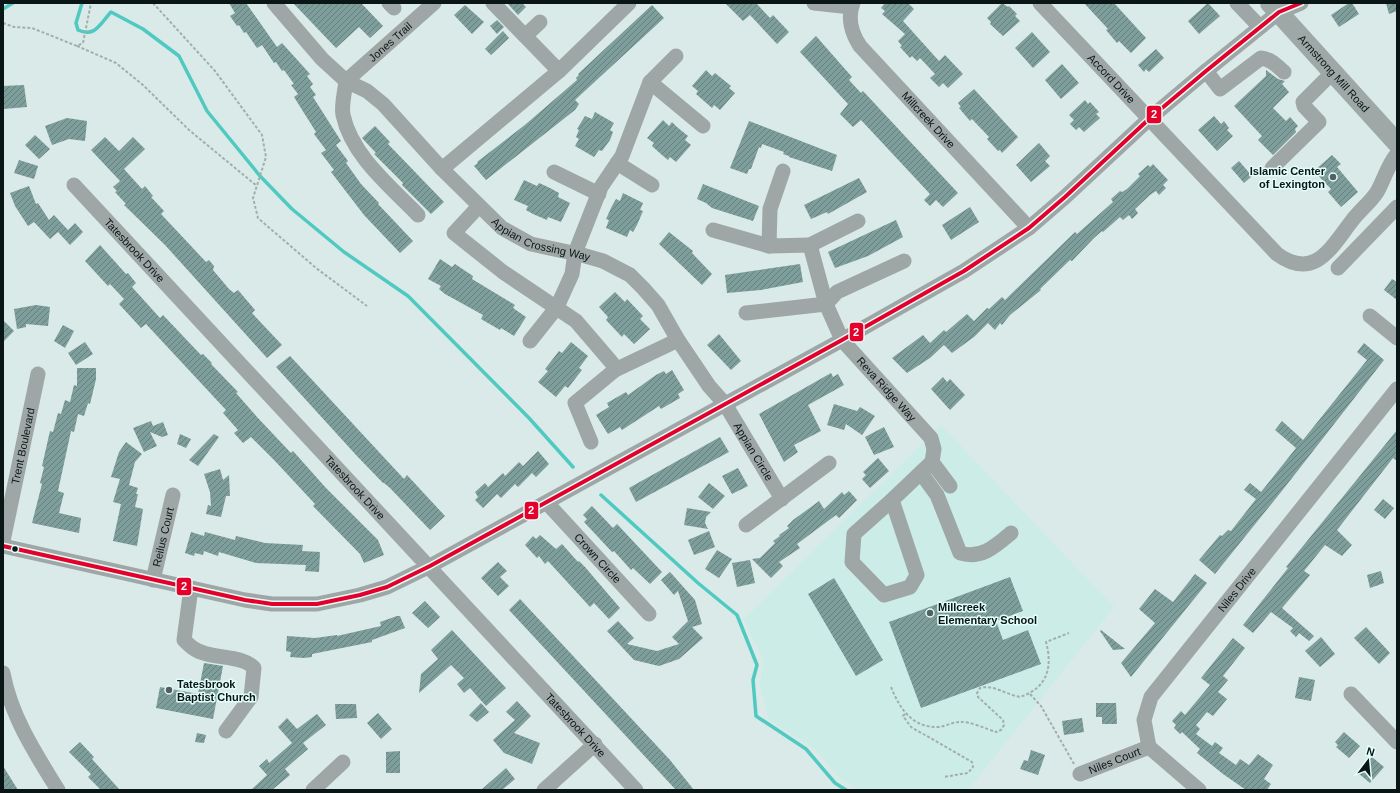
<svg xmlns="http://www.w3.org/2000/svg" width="1400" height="793" viewBox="0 0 1400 793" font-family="Helvetica,sans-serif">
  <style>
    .built { fill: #ccece7 }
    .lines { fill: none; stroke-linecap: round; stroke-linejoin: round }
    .stream { stroke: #50cac1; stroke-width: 3.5 }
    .building { fill: url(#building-hatch) }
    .path { stroke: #a3aeac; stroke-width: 2; stroke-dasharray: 3 2; stroke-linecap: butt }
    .minor { stroke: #9ea6a6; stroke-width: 15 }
    .major { stroke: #9ea9a7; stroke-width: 20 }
    .bus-1-casing { stroke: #e3fefa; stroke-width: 7 }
    .bus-1 { stroke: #e4002b; stroke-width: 4 }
    .poi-dot { fill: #52605f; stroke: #e3fefa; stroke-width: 1.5 }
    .bus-dot { fill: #0a1615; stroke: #e3fefa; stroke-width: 1.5 }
    .labels { text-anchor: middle; stroke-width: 3; stroke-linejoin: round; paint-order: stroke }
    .street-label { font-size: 11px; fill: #0a1615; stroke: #e3fefa }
    .poi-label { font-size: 11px; font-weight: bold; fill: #0a1615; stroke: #e3fefa; text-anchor: start }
    .line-badge { stroke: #e3fefa; stroke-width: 1.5 }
    .badge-label { font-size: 11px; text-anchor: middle; font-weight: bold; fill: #fff }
  </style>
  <defs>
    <pattern id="building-hatch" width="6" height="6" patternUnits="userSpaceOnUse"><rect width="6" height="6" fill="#7d9e9b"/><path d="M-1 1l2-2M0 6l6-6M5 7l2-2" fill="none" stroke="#65807d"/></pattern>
  </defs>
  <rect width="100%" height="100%" fill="#d9eae8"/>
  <polygon class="built" points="941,425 1114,607 968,790 860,790 842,780 814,748 769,720 760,686 763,660 744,619"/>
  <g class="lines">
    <g class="stream">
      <path d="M82,3L76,23L78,30C95,38 100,24 111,12L143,29L179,56L207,111L260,176L292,209L344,252L408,296L529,418L573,467"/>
      <polyline points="3,9 13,3"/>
      <polyline points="601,495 698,583 737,615 757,665 753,680 756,716 806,749 835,783 846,790"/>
    </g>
  </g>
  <g class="building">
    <polygon points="229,3 246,3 277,47 282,43 310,74 307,76 313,84 310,87 316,95 313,97 341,141 336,145 348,161 346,163 361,184 379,203 378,204 413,241 400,253 364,215 331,172 334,170 321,153 326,150 314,134 316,132 294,97 298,94 291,85 294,84 284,70 282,71 276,62 274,63 262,45 257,48 246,32 244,33 239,25 237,26 230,16 235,13"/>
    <polygon points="293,3 361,3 383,26 370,38 359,27 336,48"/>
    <polygon points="507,3 522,3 526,7 518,15"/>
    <polygon points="725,3 756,3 770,18 773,15 789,32 777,44 750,15 743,21"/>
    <polygon points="885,3 908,3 914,9 903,21 939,61 945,55 963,74 948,88 943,83 939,87 930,78 935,74 920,58 917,61 912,56 910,58 900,47 902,46 898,41 905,34 882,14 885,11 881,8"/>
    <polygon points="1002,3 1008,7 1009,6 1017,14 1015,16 1020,21 1003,36 990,24 991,22 987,18"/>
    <polygon points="1084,3 1114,3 1146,38 1131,53 1119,41 1117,43 1106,30 1108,29"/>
    <polygon points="1208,3 1220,16 1199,34 1188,21"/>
    <polygon points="1349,3 1352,3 1359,14 1339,27 1331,15"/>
    <polygon points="1386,3 1397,3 1397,11 1389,14"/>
    <polygon points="465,5 484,22 472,34 454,15"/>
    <polygon points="652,5 664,18 575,100 579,104 575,110 486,180 474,166 478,163 477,162 526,124 577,80 576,78 579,75 578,74"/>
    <polygon points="497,20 504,27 497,34 490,26"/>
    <polygon points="503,31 509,38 491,55 485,49"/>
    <polygon points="1032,32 1050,52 1033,68 1015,48"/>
    <polygon points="816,36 852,77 849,80 861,93 863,91 958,193 943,207 936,200 930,206 924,200 930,194 861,120 853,127 840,114 848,104 800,52"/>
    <polygon points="1156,49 1164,58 1149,72 1146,69 1144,72 1138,65"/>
    <polygon points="1062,64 1079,83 1061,99 1045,80"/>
    <polygon points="706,70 712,76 715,73 731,86 729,88 735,93 720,110 714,105 712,108 696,94 698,91 692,86"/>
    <polygon points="1266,70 1278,79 1285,81 1282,84 1289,92 1273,108 1286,121 1290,117 1298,126 1295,129 1296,132 1273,155 1258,140 1262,136 1234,106 1266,76"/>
    <polygon points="24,85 27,107 3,109 3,86"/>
    <polygon points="974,89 1018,137 1002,153 1000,150 998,151 987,139 989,137 972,119 970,121 959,108 961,107 958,103"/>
    <polygon points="1085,100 1088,104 1090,102 1099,112 1096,114 1100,118 1084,132 1079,127 1076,130 1070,124 1074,120 1069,115"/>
    <polygon points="595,112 614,123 610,130 613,132 610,140 602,151 599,150 594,157 575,146 579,139 576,137 579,130 577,129 585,116 592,119"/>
    <polygon points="1214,116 1221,124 1224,121 1229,128 1227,130 1233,136 1217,151 1198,130"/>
    <polygon points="67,118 87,121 85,141 69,139 52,145 45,126"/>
    <polygon points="663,120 669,126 672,122 677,127 688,136 685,140 691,145 676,162 670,157 668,160 662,155 652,146 654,143 647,138"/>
    <polygon points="749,121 837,155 832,171 789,157 789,156 783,154 784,152 762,144 761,148 759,147 751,169 749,169 747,174 730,168"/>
    <polygon points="375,126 390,142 388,144 444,202 431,214 402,185 403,183 374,154 376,153 362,138"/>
    <polygon points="35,135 50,149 39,159 25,145"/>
    <polygon points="105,137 119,151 133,137 145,149 124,169 142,189 145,186 153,196 151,197 164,211 161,214 206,262 209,260 214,266 213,270 229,289 234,293 238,290 255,310 252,313 282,345 267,358 165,245 124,205 126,204 115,192 117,191 113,187 120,181 91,150"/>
    <polygon points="1039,143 1050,156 1045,161 1050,166 1031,182 1016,165"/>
    <polygon points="1332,155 1341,164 1337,167 1358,192 1341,207 1328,192 1331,189 1314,171"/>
    <polygon points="19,160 38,166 34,179 14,173"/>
    <polygon points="1239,161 1252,176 1244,183 1231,168"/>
    <polygon points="1153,164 1168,180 1163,185 1166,188 1159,195 1156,191 1150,195 1135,209 1138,213 1132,219 1129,215 1123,220 1120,217 1103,232 1102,231 1094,238 1072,261 1070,260 1040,289 1041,290 1010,315 1002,325 1000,323 995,330 988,323 974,337 952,353 944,345 930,358 907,373 892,358 923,335 930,343 944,330 946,332 967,314 974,321 987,308 989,309 1002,297 1005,300 1075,232 1077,234 1113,202 1111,199 1120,191 1122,192 1127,189 1140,176 1138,174 1148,165 1150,167"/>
    <polygon points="859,178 867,192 828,214 827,212 811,219 804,205"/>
    <polygon points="524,180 537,186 539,183 550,188 559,193 558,197 570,203 561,222 548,217 547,220 533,214 526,210 528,206 514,200"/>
    <polygon points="703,184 759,206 753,221 712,208 706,203 697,199"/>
    <polygon points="29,186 36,204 38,203 49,220 54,215 68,230 75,223 83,232 70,245 58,232 50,239 34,222 28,226 15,206 10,193"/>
    <polygon points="623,193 643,203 640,210 643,211 637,225 633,232 630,230 627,237 606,228 609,220 606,219 612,206 616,199 620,201"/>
    <polygon points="970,207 979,222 951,240 942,225"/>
    <polygon points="896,220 903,237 868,256 835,268 828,252"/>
    <polygon points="669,232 693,251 692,253 712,274 702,285 659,244"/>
    <polygon points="100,245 126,274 128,273 136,283 132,287 160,318 163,315 201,355 203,354 212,363 211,364 238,392 236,393 257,417 291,453 293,451 326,488 378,540 384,555 364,563 360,554 313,506 315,504 275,461 251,437 243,443 234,433 238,430 223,413 226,410 146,324 141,328 119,304 124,299 110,284 108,286 85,261"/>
    <polygon points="440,259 452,267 455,264 473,276 472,279 515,305 513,308 526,317 514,336 501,328 500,330 481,319 483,315 445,294 439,289 441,286 428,279"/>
    <polygon points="800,264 803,282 761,290 727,293 725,275"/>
    <polygon points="1392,279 1397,282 1397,300 1384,290"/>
    <polygon points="615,292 625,302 627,299 643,316 640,319 650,329 634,344 624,334 622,337 606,320 608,317 599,307"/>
    <polygon points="36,305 50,307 48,326 26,324 26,327 17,329 14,309"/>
    <polygon points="3,320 14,331 3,342"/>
    <polygon points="63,325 74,331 65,348 54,341"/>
    <polygon points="719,334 741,361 731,370 707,345"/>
    <polygon points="85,342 93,354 76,365 68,353"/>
    <polygon points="571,342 588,356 579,368 582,370 568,388 565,386 556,397 538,382 548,371 545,369 559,351 562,353"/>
    <polygon points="1364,343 1384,360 1285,487 1215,574 1199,560 1220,535 1222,536 1228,530 1231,531 1256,499 1244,490 1250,483 1261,492 1296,448 1275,430 1282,421 1303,440 1367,360 1357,352"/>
    <polygon points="290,356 404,479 407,475 445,516 430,530 390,488 384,483 383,483 356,455 276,367"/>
    <polygon points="77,368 96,368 96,379 90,404 88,403 84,416 78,414 74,432 71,431 58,491 64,493 59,513 81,518 79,533 32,523 42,484 40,483 44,467 42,466 50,431 53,432 58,413 61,414 65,400 70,402 74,385 77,386"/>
    <polygon points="672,370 684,390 678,394 680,398 661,409 659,406 622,430 620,427 608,434 596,415 609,407 607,403 626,392 628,395 656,375 664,371 666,374"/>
    <polygon points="831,373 833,377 838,374 844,385 808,405 821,431 794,445 798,452 784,462 759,414"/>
    <polygon points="943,377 947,382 950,379 965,395 950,410 931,389"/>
    <polygon points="834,404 857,411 860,407 875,416 862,435 846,424 844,430 827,425"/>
    <polygon points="151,421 153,426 163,422 168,435 162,437 150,432 157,446 144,452 133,428"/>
    <polygon points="884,427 894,447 874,455 865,437"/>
    <polygon points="1397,430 1397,461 1393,458 1337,530 1352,545 1342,556 1325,545 1304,571 1310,575 1282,608 1314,636 1309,641 1299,633 1296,637 1290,631 1293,628 1271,612 1253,633 1243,625 1288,568 1286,567"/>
    <polygon points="180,434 191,439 186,448 177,444"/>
    <polygon points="214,434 219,437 198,466 189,460"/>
    <polygon points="720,437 729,452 636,502 629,488"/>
    <polygon points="126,442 142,454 135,462 129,485 138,488 136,494 138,494 135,507 143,509 137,546 113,541 121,504 113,502 120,479 111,477 119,452"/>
    <polygon points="538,451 549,464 536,477 532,473 518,487 515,484 501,498 497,494 483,508 475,500 478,497 475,492 485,483 488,487 503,473 505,476 519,462 523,466"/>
    <polygon points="878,458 889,471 870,488 862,479 866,475 863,472"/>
    <polygon points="738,468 748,486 732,494 722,476"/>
    <polygon points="220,469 223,480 229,475 230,496 226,496 221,517 206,514 208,505 211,506 210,492 204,474"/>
    <polygon points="709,483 725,496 713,509 698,497"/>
    <polygon points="849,491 857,500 839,518 836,515 797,544 800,548 779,562 783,566 771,578 752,559 760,558 775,543 773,541 780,536 779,535 789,528 787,526 793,520 811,507 819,501 824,509 842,492 844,495"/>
    <polygon points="1383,499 1394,508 1385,519 1374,510"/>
    <polygon points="592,506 613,528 617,524 662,572 650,584 633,568 631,570 614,551 612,552 584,522 587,519 583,515"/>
    <polygon points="687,508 711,512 706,517 705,523 708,529 684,525"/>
    <polygon points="709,531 715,547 694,555 688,540"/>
    <polygon points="191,532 204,536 205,532 235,540 236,536 265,543 303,545 302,551 320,552 319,572 305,571 306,565 256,563 219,552 218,556 204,551 203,555 195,553 194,556 185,553"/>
    <polygon points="540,535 556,549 562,544 578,562 579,561 585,567 620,608 609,619 594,603 590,607 548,561 545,564 539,556 537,558 525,545 533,536 536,539"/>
    <polygon points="717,550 732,559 719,578 705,569"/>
    <polygon points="750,560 755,583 737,587 732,563"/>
    <polygon points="498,562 507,571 500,577 509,586 498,596 481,578"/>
    <polygon points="1381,571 1384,583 1370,588 1367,575"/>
    <polygon points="670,572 695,600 702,624 692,627 703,638 679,659 659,666 634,660 607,631 618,621 634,638 627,644 657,651 679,644 672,637 688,621 678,591 674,595 661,580"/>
    <polygon points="1195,574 1207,583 1131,677 1121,663 1155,623 1139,609 1155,589 1173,602"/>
    <polygon points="1010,577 1023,611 996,621 1003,640 1028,630 1041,664 921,708 889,622"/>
    <polygon points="834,578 883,660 856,676 808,594"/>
    <polygon points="520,599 670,760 694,790 676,790 509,610"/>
    <polygon points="425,601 440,617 428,628 412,613"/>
    <polygon points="397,616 400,616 405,628 372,640 372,642 312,654 312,657 304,658 290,657 291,652 286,651 287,636 315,638 337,635 337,636 381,626 380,622"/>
    <polygon points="1366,627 1390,653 1379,664 1354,638"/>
    <polygon points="452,630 506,688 486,706 470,688 464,693 457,684 464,678 451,665 419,693 421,674 438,659 431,650"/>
    <polygon points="1101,630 1125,649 1113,650 1100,631"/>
    <polygon points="1321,637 1335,654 1320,667 1305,651"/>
    <polygon points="1233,638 1245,648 1223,676 1228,680 1218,692 1227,699 1213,716 1207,712 1196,725 1200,729 1196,734 1212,746 1215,742 1223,748 1219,753 1236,765 1240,759 1249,765 1258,754 1273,765 1264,779 1271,784 1267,790 1246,790 1223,774 1197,753 1200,749 1182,732 1180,734 1174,728 1176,725 1172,721 1181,711 1185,715 1210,685 1201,678"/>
    <polygon points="204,663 223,666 213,719 156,708 160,687 198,694"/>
    <polygon points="1299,677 1315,680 1311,701 1295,698"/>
    <polygon points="517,701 531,716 514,733 540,743 532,764 504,753 493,740 515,720 506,712"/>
    <polygon points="481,703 489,712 477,722 469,715"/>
    <polygon points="1096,703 1116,703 1117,724 1102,724 1102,717 1096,717"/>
    <polygon points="335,704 356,704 357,718 336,719"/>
    <polygon points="378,713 392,729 381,739 367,723"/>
    <polygon points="317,714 326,725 303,743 308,749 285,769 290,775 272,790 251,790 267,775 259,766 267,759 269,763 292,743 278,727 287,718 297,729"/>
    <polygon points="1082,718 1084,732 1064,735 1062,721"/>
    <polygon points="1344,732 1360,746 1349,758 1336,747 1338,745 1335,742"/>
    <polygon points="197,733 206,735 204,743 195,742"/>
    <polygon points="80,742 94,757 92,759 120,790 101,790 88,777 91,774 69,752"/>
    <polygon points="1031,750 1045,755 1038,775 1020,769 1024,760 1028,761"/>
    <polygon points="400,751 400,773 386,773 386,752"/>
    <polygon points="1372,757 1384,767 1370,783 1358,773"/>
    <polygon points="3,766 18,790 3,790"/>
    <polygon points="506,768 515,779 502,790 481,790"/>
  </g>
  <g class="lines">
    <g class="path">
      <polyline points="153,3 215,71 262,135 266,157 253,198 258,218 316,268 367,306"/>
      <polyline points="3,23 14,27 32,28 77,46 83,43 91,3"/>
      <polyline points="77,46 116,63 143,85 189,130 257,186"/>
      <path d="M891,687C900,709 912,728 939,727C946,726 953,722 960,722C969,721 987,729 996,732L1001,730L1004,725L1003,720L978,697L977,693L980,688C993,684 1007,695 1020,697C1047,688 1053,668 1046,642L1069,633"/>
      <polyline points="1030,694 1041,706 1074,764"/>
      <polyline points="905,714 903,716 911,727 972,762 973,767 968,773 943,777"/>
    </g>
    <g class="minor">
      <path id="s1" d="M274,3L322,59L346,81L367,91L383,104L442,169L502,228L531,244L582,255L603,261L630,275L643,288L658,305L678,340L709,386L725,404L782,499"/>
      <polyline points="389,3 394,8"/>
      <polyline points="493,3 559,71"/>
      <polyline points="814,3 851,7"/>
      <path id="s2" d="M853,3C847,18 852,34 860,46L1029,228"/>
      <path id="s3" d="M1040,3L1277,254C1314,281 1331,248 1351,222C1359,211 1370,203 1377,192C1384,180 1388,164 1397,154"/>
      <polyline points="1237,3 1260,27"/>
      <polyline points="525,36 540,22"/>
      <path d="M1206,71L1220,89L1261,58C1271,59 1277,66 1284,72"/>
      <path d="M346,81C345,91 341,105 343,115C352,156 390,186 418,215"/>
      <path id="s4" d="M346,81L434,3"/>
      <polyline points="650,82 703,126"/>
      <polyline points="617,163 652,185"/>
      <polyline points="1272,168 1319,122 1304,106 1303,102 1333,72"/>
      <polyline points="442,169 559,71 629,3"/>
      <path id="s5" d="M783,171L770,209L769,246L810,245L826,304L842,340L931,438L934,449L932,462L892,500"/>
      <polyline points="554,172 599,194"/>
      <path id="s6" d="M74,185L636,790"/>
      <polyline points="479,206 454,233 503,272 576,321 612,363 615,370"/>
      <polyline points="713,230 769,246"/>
      <polyline points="810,245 858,221"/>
      <polyline points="1338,268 1397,207"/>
      <polyline points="746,313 826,304 837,292 904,261"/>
      <polyline points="1370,316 1397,338"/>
      <polyline points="530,341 557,307 572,274 575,253 601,187 622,156 650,82 676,56"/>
      <polyline points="591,442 575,403 615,370 678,340"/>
      <polyline points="932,462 950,486"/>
      <path d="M921,473L937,495L960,553C981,560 997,545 1011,533"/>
      <polygon points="892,500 917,575 910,587 884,595 852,562 854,534"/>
      <path id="s7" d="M547,503L649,614"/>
      <polyline points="746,525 829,463"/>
      <path id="s8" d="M3,541L38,374"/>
      <polyline points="3,546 245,600 272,604 317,604 360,595 387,587 430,566 842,340 964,271 1029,228 1065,197 1149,119 1206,71 1279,12 1301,3"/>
      <path id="s9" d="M153,580L173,495"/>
      <path d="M191,588L184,640C187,643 190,646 193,648C209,660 242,654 254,668L251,697L226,731"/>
      <path d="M3,673C11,716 35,753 58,790"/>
      <polyline points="1351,694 1397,742"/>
      <path id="s10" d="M1080,774L1149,747"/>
      <polyline points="313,790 343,762"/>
      <polyline points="544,790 595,744"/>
      <path id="s11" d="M1199,790L1149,747L1144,720L1151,697L1397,389"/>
    </g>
    <path class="major" id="s12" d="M1270,3L1397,143"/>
    <defs>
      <polyline id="bus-1" points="3,546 245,600 272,604 317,604 360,595 387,587 430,566 842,340 964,271 1029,228 1065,197 1149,119 1206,71 1279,12 1301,3"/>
    </defs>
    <use href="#bus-1" class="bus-1-casing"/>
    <use href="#bus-1" class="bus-1"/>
  </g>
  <g class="poi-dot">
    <circle cx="1333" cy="177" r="4"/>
    <circle cx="930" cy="613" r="4"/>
    <circle cx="169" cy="690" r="4"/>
  </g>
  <circle class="bus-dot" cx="15" cy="549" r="3.5"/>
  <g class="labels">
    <g class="street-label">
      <text dy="4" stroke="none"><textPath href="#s4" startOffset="59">Jones Trail</textPath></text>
      <text dy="4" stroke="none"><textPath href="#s12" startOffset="95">Armstrong Mill Road</textPath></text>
      <text dy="4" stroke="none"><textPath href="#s3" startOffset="104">Accord Drive</textPath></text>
      <text dy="4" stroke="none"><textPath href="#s2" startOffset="146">Millcreek Drive</textPath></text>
      <text dy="4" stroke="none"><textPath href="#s1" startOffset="363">Appian Crossing Way</textPath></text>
      <text dy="4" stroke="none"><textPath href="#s6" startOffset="89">Tatesbrook Drive</textPath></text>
      <text dy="4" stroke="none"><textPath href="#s5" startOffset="285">Reva Ridge Way</textPath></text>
      <text dy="4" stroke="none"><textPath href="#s8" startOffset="97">Trent Boulevard</textPath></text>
      <text dy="4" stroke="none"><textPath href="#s1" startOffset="676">Appian Circle</textPath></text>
      <text dy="4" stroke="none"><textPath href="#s6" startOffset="413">Tatesbrook Drive</textPath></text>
      <text dy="4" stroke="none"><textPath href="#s9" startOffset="44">Reilus Court</textPath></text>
      <text dy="4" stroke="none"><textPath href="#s7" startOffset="75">Crown Circle</textPath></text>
      <text dy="4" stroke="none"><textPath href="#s11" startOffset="255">Niles Drive</textPath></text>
      <text dy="4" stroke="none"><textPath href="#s6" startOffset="737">Tatesbrook Drive</textPath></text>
      <text dy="4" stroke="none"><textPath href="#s10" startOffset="37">Niles Court</textPath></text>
    </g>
    <g class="poi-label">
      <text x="1325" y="175" text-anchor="end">Islamic Center<tspan x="1325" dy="13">of Lexington</tspan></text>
      <text x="938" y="611">Millcreek<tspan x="938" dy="13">Elementary School</tspan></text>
      <text x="177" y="688">Tatesbrook<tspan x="177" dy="13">Baptist Church</tspan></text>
    </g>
  </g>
  <g class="line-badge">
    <rect x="1146" y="105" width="16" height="19" rx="4" fill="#e4002b"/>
    <rect x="849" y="322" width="15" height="20" rx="4" fill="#e4002b"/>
    <rect x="524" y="501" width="15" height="19" rx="4" fill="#e4002b"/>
    <rect x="176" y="577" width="16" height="19" rx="4" fill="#e4002b"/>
  </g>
  <g class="badge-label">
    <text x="1154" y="118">2</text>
    <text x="856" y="336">2</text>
    <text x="531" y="514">2</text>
    <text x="184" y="590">2</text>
  </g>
  <rect width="1400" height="793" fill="none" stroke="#0a1615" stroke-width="8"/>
  <g transform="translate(1368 761) rotate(16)" stroke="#e3fefa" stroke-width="3" paint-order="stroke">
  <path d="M0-3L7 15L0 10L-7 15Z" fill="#0a1615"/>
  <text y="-6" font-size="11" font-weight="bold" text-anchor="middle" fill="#0a1615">N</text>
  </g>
</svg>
